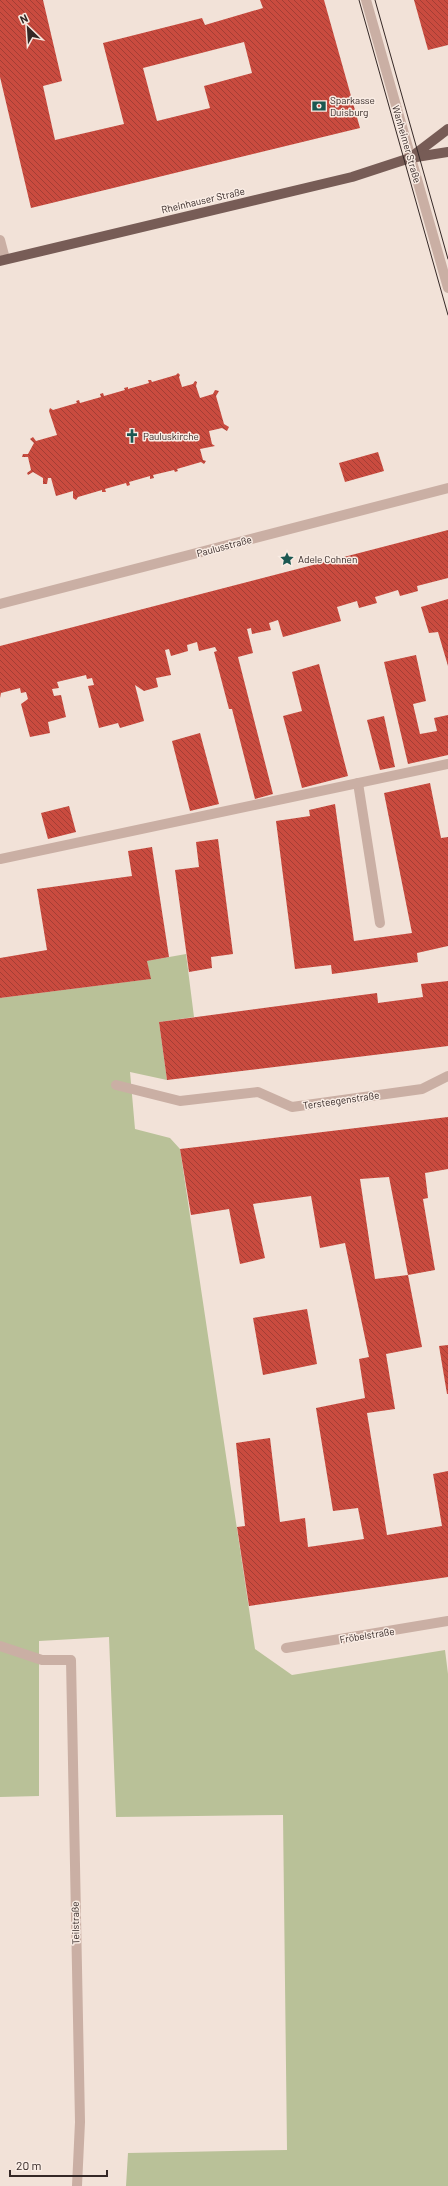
<svg xmlns="http://www.w3.org/2000/svg" width="448" height="2186" viewBox="0 0 448 2186" font-family="Barlow,sans-serif">
  <style>
    .green { fill: #b9c198 }
    .building { fill: url(#building-back-hatch); fill-rule: evenodd }
    .lines { fill: none; stroke-linecap: round; stroke-linejoin: round }
    .minor { stroke: #caafa4; stroke-width: 10 }
    .major { stroke: #775c56; stroke-width: 10 }
    .tram { stroke: #352826; stroke-width: 1 }
    .labels { text-anchor: middle; stroke-width: 3; stroke-linejoin: round; paint-order: stroke }
    .poi-label { font-size: 10px; fill: #352826; stroke: #f9ece4; text-anchor: start }
    .street-label { font-size: 10px; fill: #352826; stroke: #f9ece4 }
  </style>
  <defs>
    <pattern id="building-back-hatch" width="6" height="6" patternUnits="userSpaceOnUse"><rect width="6" height="6" fill="#c94b3f"/><path d="M-1 5l2 2M0 0l6 6M5-1l2 2" fill="none" stroke="#a43e35"/></pattern>
  </defs>
  <rect width="100%" height="100%" fill="#f2e2d8"/>
  <polygon class="green" points="186,954 194,1017 159,1022 167,1080 130,1072 135,1129 170,1138 180,1149 255,1649 292,1675 445,1650 448,1674 448,2186 126,2186 128,2153 287,2150 283,1815 116,1817 109,1637 39,1641 39,1796 0,1797 0,998 150,979 147,961"/>
  <g class="building">
    <path d="M0,0H43L62,81L43,86L55,140L124,124L103,43L202,18L205,25L263,8L260,0H324L360,128L31,208L0,77ZM244,42L252,73L204,86L210,108L157,121L143,68Z"/>
    <polygon points="414,0 448,0 448,45 428,50"/>
    <polygon points="178,373 180,375 179,377 182,387 193,384 195,381 197,382 196,386 200,398 213,394 215,390 219,391 216,396 224,424 229,427 227,431 222,428 209,431 212,444 215,446 200,449 203,460 206,461 204,464 201,462 177,469 178,471 175,472 174,470 153,475 154,478 150,479 150,476 129,482 130,485 127,486 126,483 105,489 106,492 102,492 102,490 78,497 76,500 73,498 73,491 56,496 51,478 48,478 47,484 43,484 43,478 33,472 28,475 27,473 31,470 28,457 22,457 23,454 28,454 34,443 30,439 33,437 36,441 57,435 49,411 50,408 53,410 77,403 76,401 79,400 80,403 101,397 100,394 103,393 104,396 125,390 124,388 128,387 128,389 149,383 148,380 151,380 152,382 176,375"/>
    <polygon points="378,452 384,471 345,482 339,463"/>
    <polygon points="448,530 448,578 417,586 418,591 400,596 398,590 375,597 377,603 359,608 357,601 337,607 341,621 283,637 278,620 269,623 271,630 252,634 251,628 247,629 253,653 238,657 273,794 255,799 232,709 229,709 214,652 217,651 215,647 199,651 197,642 187,645 188,651 171,656 169,649 165,650 171,675 156,678 158,687 144,691 135,685 144,721 120,728 118,723 99,728 88,686 94,685 92,678 87,679 86,675 57,682 59,688 52,689 54,696 61,695 66,717 48,722 50,733 30,737 21,704 28,699 26,692 21,693 20,688 1,693 0,698 0,646"/>
    <polygon points="448,599 448,666 438,632 429,633 421,607"/>
    <polygon points="416,655 426,701 413,704 420,734 437,731 434,718 448,715 448,755 408,764 384,662"/>
    <polygon points="319,664 348,776 302,788 283,716 302,711 292,672"/>
    <polygon points="384,716 395,767 380,770 367,720"/>
    <polygon points="200,733 219,804 190,811 172,741"/>
    <polygon points="430,783 441,838 448,837 448,946 417,953 418,962 332,974 331,965 295,969 276,821 310,816 309,810 335,804 354,941 412,933 384,793"/>
    <polygon points="69,806 76,832 48,839 41,813"/>
    <polygon points="218,839 233,954 211,957 212,968 189,972 175,870 199,867 196,842"/>
    <polygon points="152,847 169,957 147,961 151,979 0,998 0,958 47,950 37,889 132,876 128,851"/>
    <polygon points="448,981 448,1046 167,1080 159,1022 377,993 378,1003 423,997 421,984"/>
    <polygon points="448,1117 448,1169 425,1173 428,1198 423,1199 435,1270 408,1275 389,1177 360,1179 375,1279 408,1275 422,1347 386,1354 395,1409 367,1413 387,1535 442,1526 433,1474 448,1471 448,1577 249,1606 237,1527 245,1526 236,1443 270,1438 280,1522 305,1518 308,1547 364,1539 358,1508 333,1511 316,1408 365,1398 359,1359 369,1357 345,1243 320,1248 311,1196 253,1204 265,1258 240,1264 229,1209 191,1215 180,1149"/>
    <polygon points="307,1309 317,1364 263,1375 253,1318"/>
    <polygon points="448,1345 448,1394 447,1394 439,1346"/>
  </g>
  <g class="lines">
    <g class="minor">
      <polyline points="366,0 448,288"/>
      <polyline points="0,240 5,259"/>
      <polyline points="0,604 448,488"/>
      <polyline points="358,783 380,923"/>
      <polyline points="0,859 448,764"/>
      <polyline points="116,1085 180,1101 258,1092 292,1107 422,1089 448,1076"/>
      <polyline points="0,1646 42,1660 71,1660 80,2122 77,2186"/>
      <polyline points="286,1648 448,1621"/>
    </g>
    <g class="major">
      <polyline points="410,158 448,129"/>
      <polyline points="0,261 352,177 410,158 448,152"/>
    </g>
    <g class="tram">
      <polyline points="359,0 448,315"/>
      <polyline points="375,0 448,259"/>
    </g>
  </g>
  <defs>
    <symbol id="bank-bare" viewBox="-9 -9 18 18"><path d="M-6-4H6V4H-6ZM0-2.3a2.3 2.3 0 1 0 0 4.6a2.3 2.3 0 1 0 0-4.6Z" fill="#1b5751" stroke="#f9ece4" stroke-width="2.5" paint-order="stroke"/></symbol>
    <symbol id="church-bare" viewBox="-9 -9 18 18"><path d="M-1.2-6h2.4v3.5h3.3v2.4h-3.3V6h-2.4V-.1h-3.3v-2.4h3.3Z" fill="#1b5751" stroke="#f9ece4" stroke-width="2.5" paint-order="stroke"/></symbol>
    <symbol id="sight-bare" viewBox="-9 -9 18 18"><path d="M0-6L1.8-2.2L6-1.7L2.9 1.2L3.7 5.4L0 3.3L-3.7 5.4L-2.9 1.2L-6-1.7L-1.8-2.2Z" fill="#1b5751" stroke="#f9ece4" stroke-width="2.5" paint-order="stroke"/></symbol>
  </defs>
  <g fill-rule="evenodd">
    <use href="#bank-bare" x="309" y="96" width="20" height="20"/>
    <use href="#church-bare" x="122" y="426" width="20" height="20"/>
    <use href="#sight-bare" x="277" y="549" width="20" height="20"/>
  </g>
  <g class="labels">
    <g class="poi-label">
      <text x="330" y="104">Sparkasse<tspan x="330" dy="12">Duisburg</tspan></text>
      <text x="143" y="440">Pauluskirche</text>
      <text x="298" y="563">Adele Cohnen</text>
    </g>
    <g class="street-label">
      <text transform="translate(407 144) rotate(74)" y="4">Wanheimer Straße</text>
      <text transform="translate(203 200) rotate(-13)" y="4">Rheinhauser Straße</text>
      <text transform="translate(224 546) rotate(-15)" y="4">Paulusstraße</text>
      <text transform="translate(341 1100) rotate(-8)" y="4">Tersteegenstraße</text>
      <text transform="translate(367 1635) rotate(-9)" y="4">Fröbelstraße</text>
      <text transform="translate(75 1923) rotate(-91)" y="4">Teilstraße</text>
    </g>
  </g>
  <g transform="translate(28 28) rotate(335)" stroke="#f9ece4" stroke-width="3" paint-order="stroke">
  <path d="M0-3L7 15L0 10L-7 15Z" fill="#352826"/>
  <text y="-6" font-size="11" font-weight="bold" text-anchor="middle" fill="#352826">N</text>
  </g>
  <path d="M10 2170v6h97v-6" fill="none" stroke="#352826" stroke-width="2"/>
  <text x="16" y="2170" font-size="12" fill="#352826" stroke="#f9ece4" stroke-width="3" paint-order="stroke">20 m</text>
</svg>
